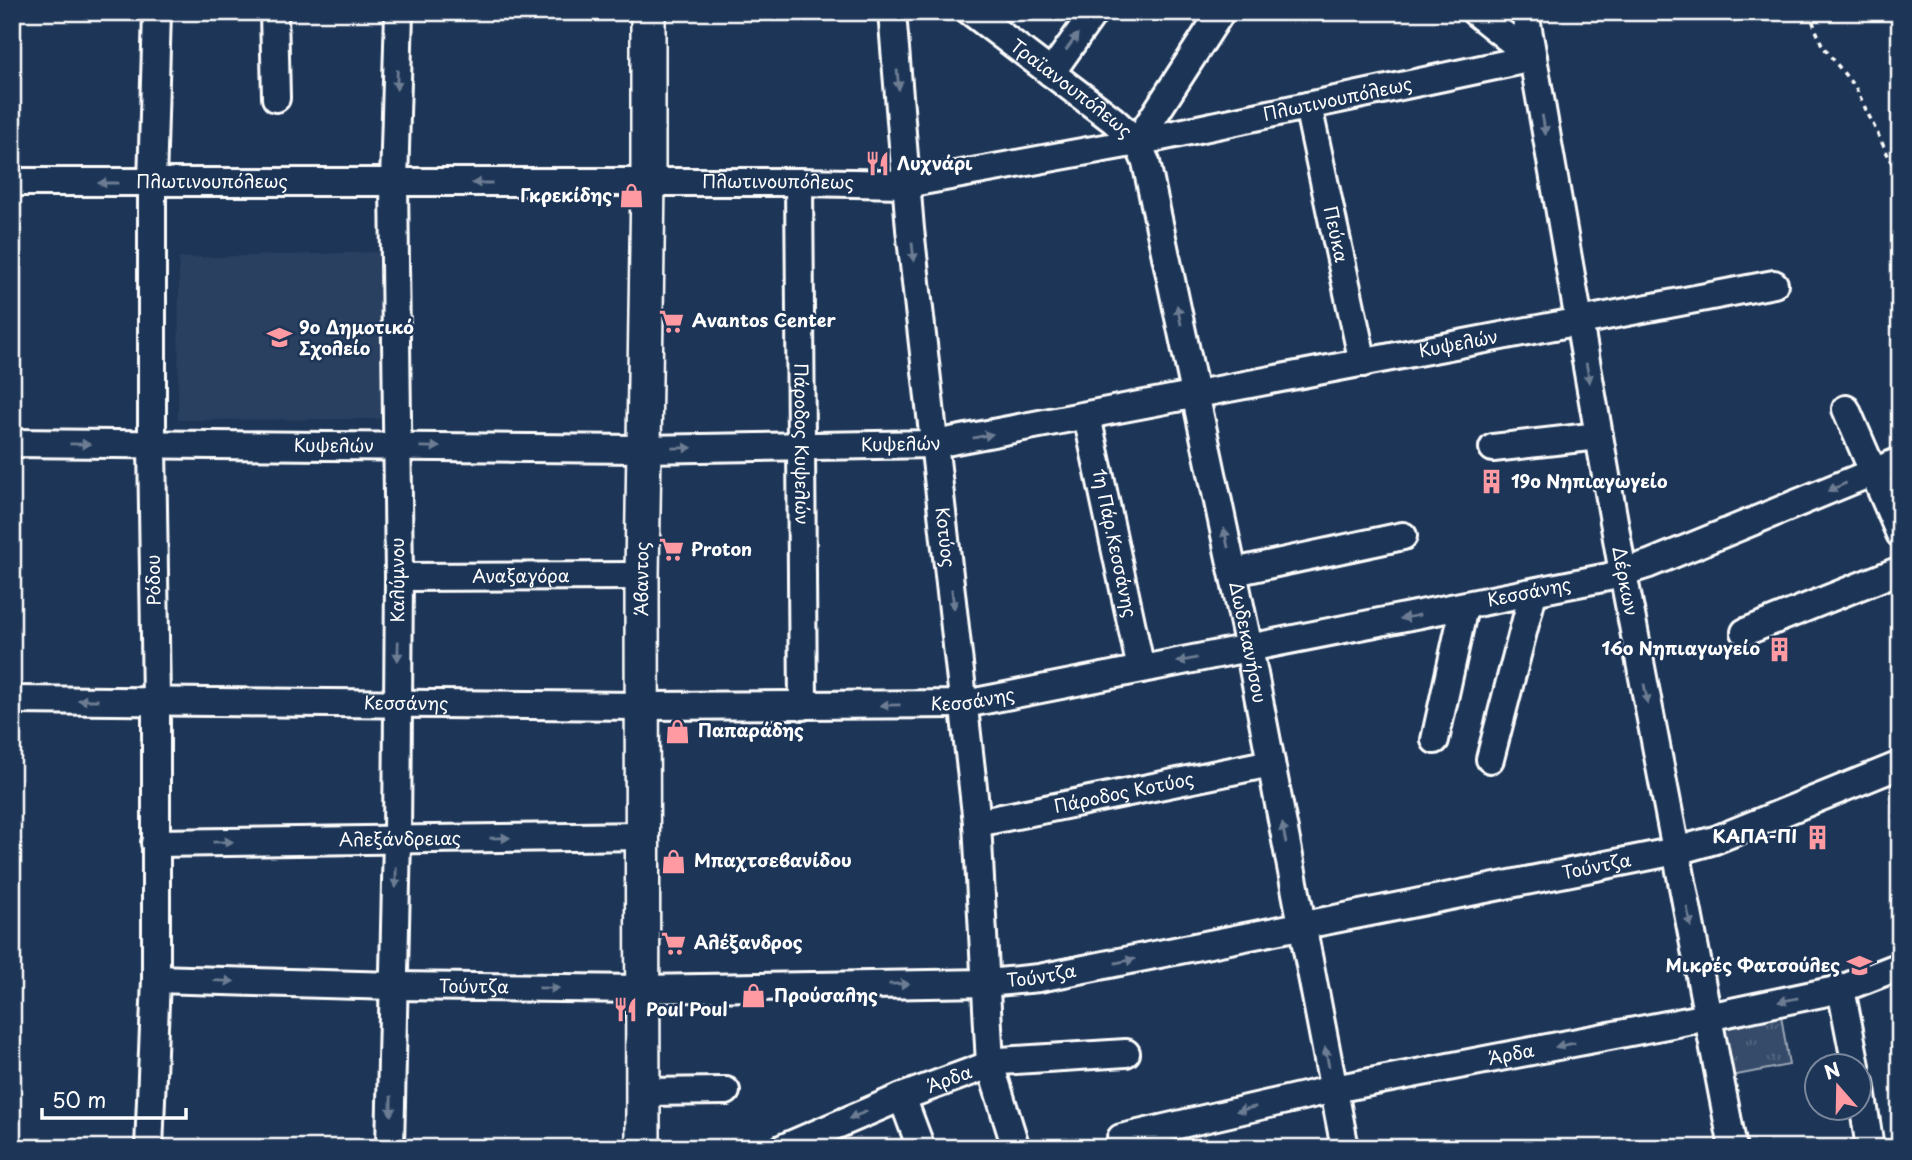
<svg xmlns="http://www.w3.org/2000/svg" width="1912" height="1160" viewBox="0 0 1912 1160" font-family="'Playpen Sans',sans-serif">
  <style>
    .built { fill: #2a4161 }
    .park { fill: url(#park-tufts); stroke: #9aa5b4; stroke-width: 2 }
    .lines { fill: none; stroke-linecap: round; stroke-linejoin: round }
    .minor-casing { stroke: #fff; stroke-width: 32 }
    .major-casing { stroke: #fff; stroke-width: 38 }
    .path { stroke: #fff; stroke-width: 3.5; stroke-dasharray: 5 5; stroke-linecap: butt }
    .minor { stroke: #1d3557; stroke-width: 26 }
    .major { stroke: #1d3557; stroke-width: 33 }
    .oneway { fill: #6c7c92 }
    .labels { text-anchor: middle; stroke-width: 5; stroke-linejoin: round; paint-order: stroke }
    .street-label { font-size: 18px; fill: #fff; stroke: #1d3557 }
    .poi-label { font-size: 18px; font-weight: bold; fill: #fff; stroke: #1d3557; text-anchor: start }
  </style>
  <defs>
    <pattern id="park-tufts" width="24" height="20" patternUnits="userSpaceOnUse" patternTransform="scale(1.75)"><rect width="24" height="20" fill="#364b69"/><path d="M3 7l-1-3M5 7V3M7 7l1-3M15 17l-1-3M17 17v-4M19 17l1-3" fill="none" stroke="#546680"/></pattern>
  </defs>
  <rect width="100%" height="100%" fill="#1d3557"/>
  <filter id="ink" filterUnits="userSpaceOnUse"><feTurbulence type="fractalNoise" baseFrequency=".0143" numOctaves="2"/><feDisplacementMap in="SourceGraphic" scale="14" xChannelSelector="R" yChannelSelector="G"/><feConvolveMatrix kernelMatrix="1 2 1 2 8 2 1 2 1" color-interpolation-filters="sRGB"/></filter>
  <g filter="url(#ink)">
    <polygon class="built" points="379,252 381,419 178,420 179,258"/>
    <polygon class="park" points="1780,1009 1789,1065 1731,1076 1720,1021"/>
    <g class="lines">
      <defs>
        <g id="minor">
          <polyline points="274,12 276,98"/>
          <path id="s1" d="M892,12L910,229L977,823L990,1064L1016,1148"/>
          <path id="s2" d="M971,12L1113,120L1137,142L1146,162L1249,648L1345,1148"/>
          <polyline points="1475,12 1533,58"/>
          <path id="s3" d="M1525,12L1623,573L1733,1148"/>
          <polyline points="1051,73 1094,12"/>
          <path id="s4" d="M1308,106L1363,363"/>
          <polyline points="1137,142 1221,12"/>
          <path id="s5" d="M12,182H799L906,184L1137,142L1533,58"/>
          <path id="s6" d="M799,182L803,706"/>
          <polyline points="1846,409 1900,534"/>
          <path id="s7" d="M1087,416L1141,669"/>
          <path id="s8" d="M12,443L643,449L935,444L1774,284"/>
          <polyline points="1493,448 1599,436"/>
          <polyline points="1234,572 1403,536"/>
          <path id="s9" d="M399,577L642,576"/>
          <polyline points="1745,632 1900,570"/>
          <path id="s10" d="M12,700L643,706L965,704L1608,577L1649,564L1900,461"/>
          <polyline points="1435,740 1464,607"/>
          <polyline points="1490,759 1533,593"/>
          <path id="s11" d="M977,823L1271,763"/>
          <path id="s12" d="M155,843L643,836"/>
          <path id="s13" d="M156,979L394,986L643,989L987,983L1039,978L1676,851L1715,840L1900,765"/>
          <polyline points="1841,989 1856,1066"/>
          <polyline points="1860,1083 1870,1148"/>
          <polyline points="643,1092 726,1091"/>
          <polyline points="902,1097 921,1148"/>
          <path id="s14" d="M1121,1138L1334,1089L1708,1017L1841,989L1900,966"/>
          <polyline points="149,1148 156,979 156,700 152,445 152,183 157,12"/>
          <polyline points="390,1148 397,839 399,577 394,183 399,12"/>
          <path id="s15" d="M783,1148L902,1097L1000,1061L1126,1053"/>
        </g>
        <g id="major">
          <path id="s16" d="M643,1148L642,576L648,182V12"/>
        </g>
      </defs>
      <use href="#minor" class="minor-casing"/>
      <use href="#major" class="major-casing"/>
      <g class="path">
        <polyline points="1809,12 1822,45 1856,89 1900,180"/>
        <polyline points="1090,1148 1102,1144"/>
      </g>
      <use href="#minor" class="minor"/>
      <use href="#major" class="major"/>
    </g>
    <defs><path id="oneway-solid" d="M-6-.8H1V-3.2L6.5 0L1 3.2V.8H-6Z" transform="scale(1.75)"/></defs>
    <g class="oneway">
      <use href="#oneway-solid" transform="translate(1072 42) rotate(-54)"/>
      <use href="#oneway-solid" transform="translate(397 80) rotate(92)"/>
      <use href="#oneway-solid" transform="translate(898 80) rotate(85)"/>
      <use href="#oneway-solid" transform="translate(1544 125) rotate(80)"/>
      <use href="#oneway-solid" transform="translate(108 183) rotate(-180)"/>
      <use href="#oneway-solid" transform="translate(482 183) rotate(180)"/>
      <use href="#oneway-solid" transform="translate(913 252) rotate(84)"/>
      <use href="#oneway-solid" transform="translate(1179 315) rotate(-102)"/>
      <use href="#oneway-solid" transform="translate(1588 373) rotate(80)"/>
      <use href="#oneway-solid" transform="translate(983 436) rotate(-11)"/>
      <use href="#oneway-solid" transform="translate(80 444) rotate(1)"/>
      <use href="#oneway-solid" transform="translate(430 447) rotate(1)"/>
      <use href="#oneway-solid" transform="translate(682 448) rotate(-1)"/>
      <use href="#oneway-solid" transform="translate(1837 487) rotate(157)"/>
      <use href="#oneway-solid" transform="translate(1226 538) rotate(-102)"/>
      <use href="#oneway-solid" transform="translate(953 599) rotate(83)"/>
      <use href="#oneway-solid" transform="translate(1410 617) rotate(169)"/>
      <use href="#oneway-solid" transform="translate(398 651) rotate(91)"/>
      <use href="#oneway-solid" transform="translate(1187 660) rotate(169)"/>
      <use href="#oneway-solid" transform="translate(1646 694) rotate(79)"/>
      <use href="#oneway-solid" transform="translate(88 700) rotate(-180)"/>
      <use href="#oneway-solid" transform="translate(890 705) rotate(179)"/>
      <use href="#oneway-solid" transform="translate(1284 833) rotate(-101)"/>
      <use href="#oneway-solid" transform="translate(500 838) rotate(-1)"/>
      <use href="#oneway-solid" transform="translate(223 842) rotate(-1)"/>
      <use href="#oneway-solid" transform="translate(396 878) rotate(91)"/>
      <use href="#oneway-solid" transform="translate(1689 917) rotate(79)"/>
      <use href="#oneway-solid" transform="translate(1125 961) rotate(-11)"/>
      <use href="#oneway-solid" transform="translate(224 981) rotate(2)"/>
      <use href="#oneway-solid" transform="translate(899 984) rotate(-1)"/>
      <use href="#oneway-solid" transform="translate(549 988) rotate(1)"/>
      <use href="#oneway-solid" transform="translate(1788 1000) rotate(168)"/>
      <use href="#oneway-solid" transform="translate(1565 1045) rotate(169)"/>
      <use href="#oneway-solid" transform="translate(1327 1057) rotate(-101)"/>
      <use href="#oneway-solid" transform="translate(391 1106) rotate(91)"/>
      <use href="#oneway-solid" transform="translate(1246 1109) rotate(167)"/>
      <use href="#oneway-solid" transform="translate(858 1115) rotate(158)"/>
    </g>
  </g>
  <defs>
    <symbol id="restaurant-bare" viewBox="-9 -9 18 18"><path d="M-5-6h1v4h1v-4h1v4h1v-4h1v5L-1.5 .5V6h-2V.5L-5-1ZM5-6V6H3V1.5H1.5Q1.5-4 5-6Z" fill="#ff9aa2" stroke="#1d3557" stroke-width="2.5" paint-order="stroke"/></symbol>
    <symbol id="shop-bare" viewBox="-9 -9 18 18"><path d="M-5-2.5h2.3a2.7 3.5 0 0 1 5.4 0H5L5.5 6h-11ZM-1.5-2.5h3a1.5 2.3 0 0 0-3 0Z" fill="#ff9aa2" stroke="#1d3557" stroke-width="2.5" paint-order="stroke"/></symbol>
    <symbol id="supermarket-bare" viewBox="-9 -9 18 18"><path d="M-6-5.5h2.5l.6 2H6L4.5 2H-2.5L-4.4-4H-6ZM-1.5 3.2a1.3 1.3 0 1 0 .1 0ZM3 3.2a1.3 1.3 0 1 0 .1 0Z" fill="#ff9aa2" stroke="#1d3557" stroke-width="2.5" paint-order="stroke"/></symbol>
    <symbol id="school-bare" viewBox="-9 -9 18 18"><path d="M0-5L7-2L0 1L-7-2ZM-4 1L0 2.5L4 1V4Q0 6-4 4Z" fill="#ff9aa2" stroke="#1d3557" stroke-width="2.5" paint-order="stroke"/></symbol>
    <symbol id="building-bare" viewBox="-9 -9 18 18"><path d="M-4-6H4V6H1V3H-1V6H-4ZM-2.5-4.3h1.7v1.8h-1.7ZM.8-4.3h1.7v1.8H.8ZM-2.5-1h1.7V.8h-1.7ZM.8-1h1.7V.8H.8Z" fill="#ff9aa2" stroke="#1d3557" stroke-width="2.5" paint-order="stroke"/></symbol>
  </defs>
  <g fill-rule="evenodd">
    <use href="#restaurant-bare" x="860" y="146" width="35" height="35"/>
    <use href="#shop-bare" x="614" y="178" width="35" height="35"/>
    <use href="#supermarket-bare" x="654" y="304" width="35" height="35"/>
    <use href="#school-bare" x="262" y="320" width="35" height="35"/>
    <use href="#building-bare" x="1474" y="464" width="35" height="35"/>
    <use href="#supermarket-bare" x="654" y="532" width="35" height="35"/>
    <use href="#building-bare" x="1762" y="632" width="35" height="35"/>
    <use href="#shop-bare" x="660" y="714" width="35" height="35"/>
    <use href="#building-bare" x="1800" y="820" width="35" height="35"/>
    <use href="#shop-bare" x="656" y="844" width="35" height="35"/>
    <use href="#supermarket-bare" x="656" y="926" width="35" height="35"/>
    <use href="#school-bare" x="1842" y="948" width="35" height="35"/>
    <use href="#shop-bare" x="736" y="978" width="35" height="35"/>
    <use href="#restaurant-bare" x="608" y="992" width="35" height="35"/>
  </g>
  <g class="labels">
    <g class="street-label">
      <text dy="6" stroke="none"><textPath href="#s2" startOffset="126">Τραϊανουπόλεως</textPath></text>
      <text dy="6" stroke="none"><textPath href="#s5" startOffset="1334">Πλωτινουπόλεως</textPath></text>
      <text dy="6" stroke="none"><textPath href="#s5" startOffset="200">Πλωτινουπόλεως</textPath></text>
      <text dy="6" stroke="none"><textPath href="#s5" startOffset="766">Πλωτινουπόλεως</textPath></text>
      <text dy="6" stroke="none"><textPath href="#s4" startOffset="131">Πεύκα</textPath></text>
      <text dy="6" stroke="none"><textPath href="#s8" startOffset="1456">Κυψελών</textPath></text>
      <text dy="6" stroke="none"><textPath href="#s6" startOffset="262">Πάροδος Κυψελών</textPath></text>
      <text dy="6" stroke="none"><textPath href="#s8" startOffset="889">Κυψελών</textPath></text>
      <text dy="6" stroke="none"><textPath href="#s8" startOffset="322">Κυψελών</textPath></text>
      <text dy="6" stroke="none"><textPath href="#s1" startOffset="528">Κοτύος</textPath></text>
      <text dy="6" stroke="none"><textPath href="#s7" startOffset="130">1η Πάρ.Κεσσάνης</textPath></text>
      <text dy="6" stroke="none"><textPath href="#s9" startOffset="122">Αναξαγόρα</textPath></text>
      <text transform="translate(154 580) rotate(-91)" y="6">Ρόδου</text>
      <text transform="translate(398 580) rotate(-90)" y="6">Καλύμνου</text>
      <text dy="6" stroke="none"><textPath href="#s16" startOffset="569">Άβαντος</textPath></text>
      <text dy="6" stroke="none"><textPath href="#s3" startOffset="578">Δέρκων</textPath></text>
      <text dy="6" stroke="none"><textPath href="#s10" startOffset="1528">Κεσσάνης</textPath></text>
      <text dy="6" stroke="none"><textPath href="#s2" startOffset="724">Δωδεκανήσου</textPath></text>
      <text dy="6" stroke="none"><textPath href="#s10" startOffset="961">Κεσσάνης</textPath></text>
      <text dy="6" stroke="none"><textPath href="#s10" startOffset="394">Κεσσάνης</textPath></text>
      <text dy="6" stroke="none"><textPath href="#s11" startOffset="150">Πάροδος Κοτύος</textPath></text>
      <text dy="6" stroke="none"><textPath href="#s12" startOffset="245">Αλεξάνδρειας</textPath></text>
      <text dy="6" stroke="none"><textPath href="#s13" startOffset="1452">Τούντζα</textPath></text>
      <text dy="6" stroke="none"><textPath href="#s13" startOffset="886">Τούντζα</textPath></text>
      <text dy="6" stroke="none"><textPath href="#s13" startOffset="318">Τούντζα</textPath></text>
      <text dy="6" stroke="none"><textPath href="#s14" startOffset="399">Άρδα</textPath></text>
      <text dy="6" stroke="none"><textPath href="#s15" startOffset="180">Άρδα</textPath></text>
    </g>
    <g class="poi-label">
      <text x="897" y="170">Λυχνάρι</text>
      <text x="612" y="202" text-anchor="end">Γκρεκίδης</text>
      <text x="692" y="327">Avantos Center</text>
      <text x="299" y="334">9ο Δημοτικό<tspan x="299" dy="21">Σχολείο</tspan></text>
      <text x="1511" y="488">19ο Νηπιαγωγείο</text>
      <text x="691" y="556">Proton</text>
      <text x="1760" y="655" text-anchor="end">16ο Νηπιαγωγείο</text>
      <text x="698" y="737">Παπαράδης</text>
      <text x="1797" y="843" text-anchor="end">ΚΑΠΑ-ΠΙ</text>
      <text x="694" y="867">Μπαχτσεβανίδου</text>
      <text x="694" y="949">Αλέξανδρος</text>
      <text x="1840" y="972" text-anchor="end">Μικρές Φατσούλες</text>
      <text x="774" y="1002">Προύσαλης</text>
      <text x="646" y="1016">Poul Poul</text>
    </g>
  </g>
  <rect width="1912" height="1160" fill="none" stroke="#1d3557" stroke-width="42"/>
  <rect x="21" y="21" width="1870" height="1118" fill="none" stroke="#fff" stroke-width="2.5" filter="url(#ink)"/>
  <g transform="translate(1838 1087) rotate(340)"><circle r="33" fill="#1d3557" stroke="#77869a" stroke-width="2"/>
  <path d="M0-5L12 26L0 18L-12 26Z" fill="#ff9aa2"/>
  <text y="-10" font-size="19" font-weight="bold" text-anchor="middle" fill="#ffffff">N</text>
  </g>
  <path d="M42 1108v10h144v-10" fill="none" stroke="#ffffff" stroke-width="3.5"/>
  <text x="52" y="1108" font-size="21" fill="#ffffff" stroke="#1d3557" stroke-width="5" paint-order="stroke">50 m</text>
</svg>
